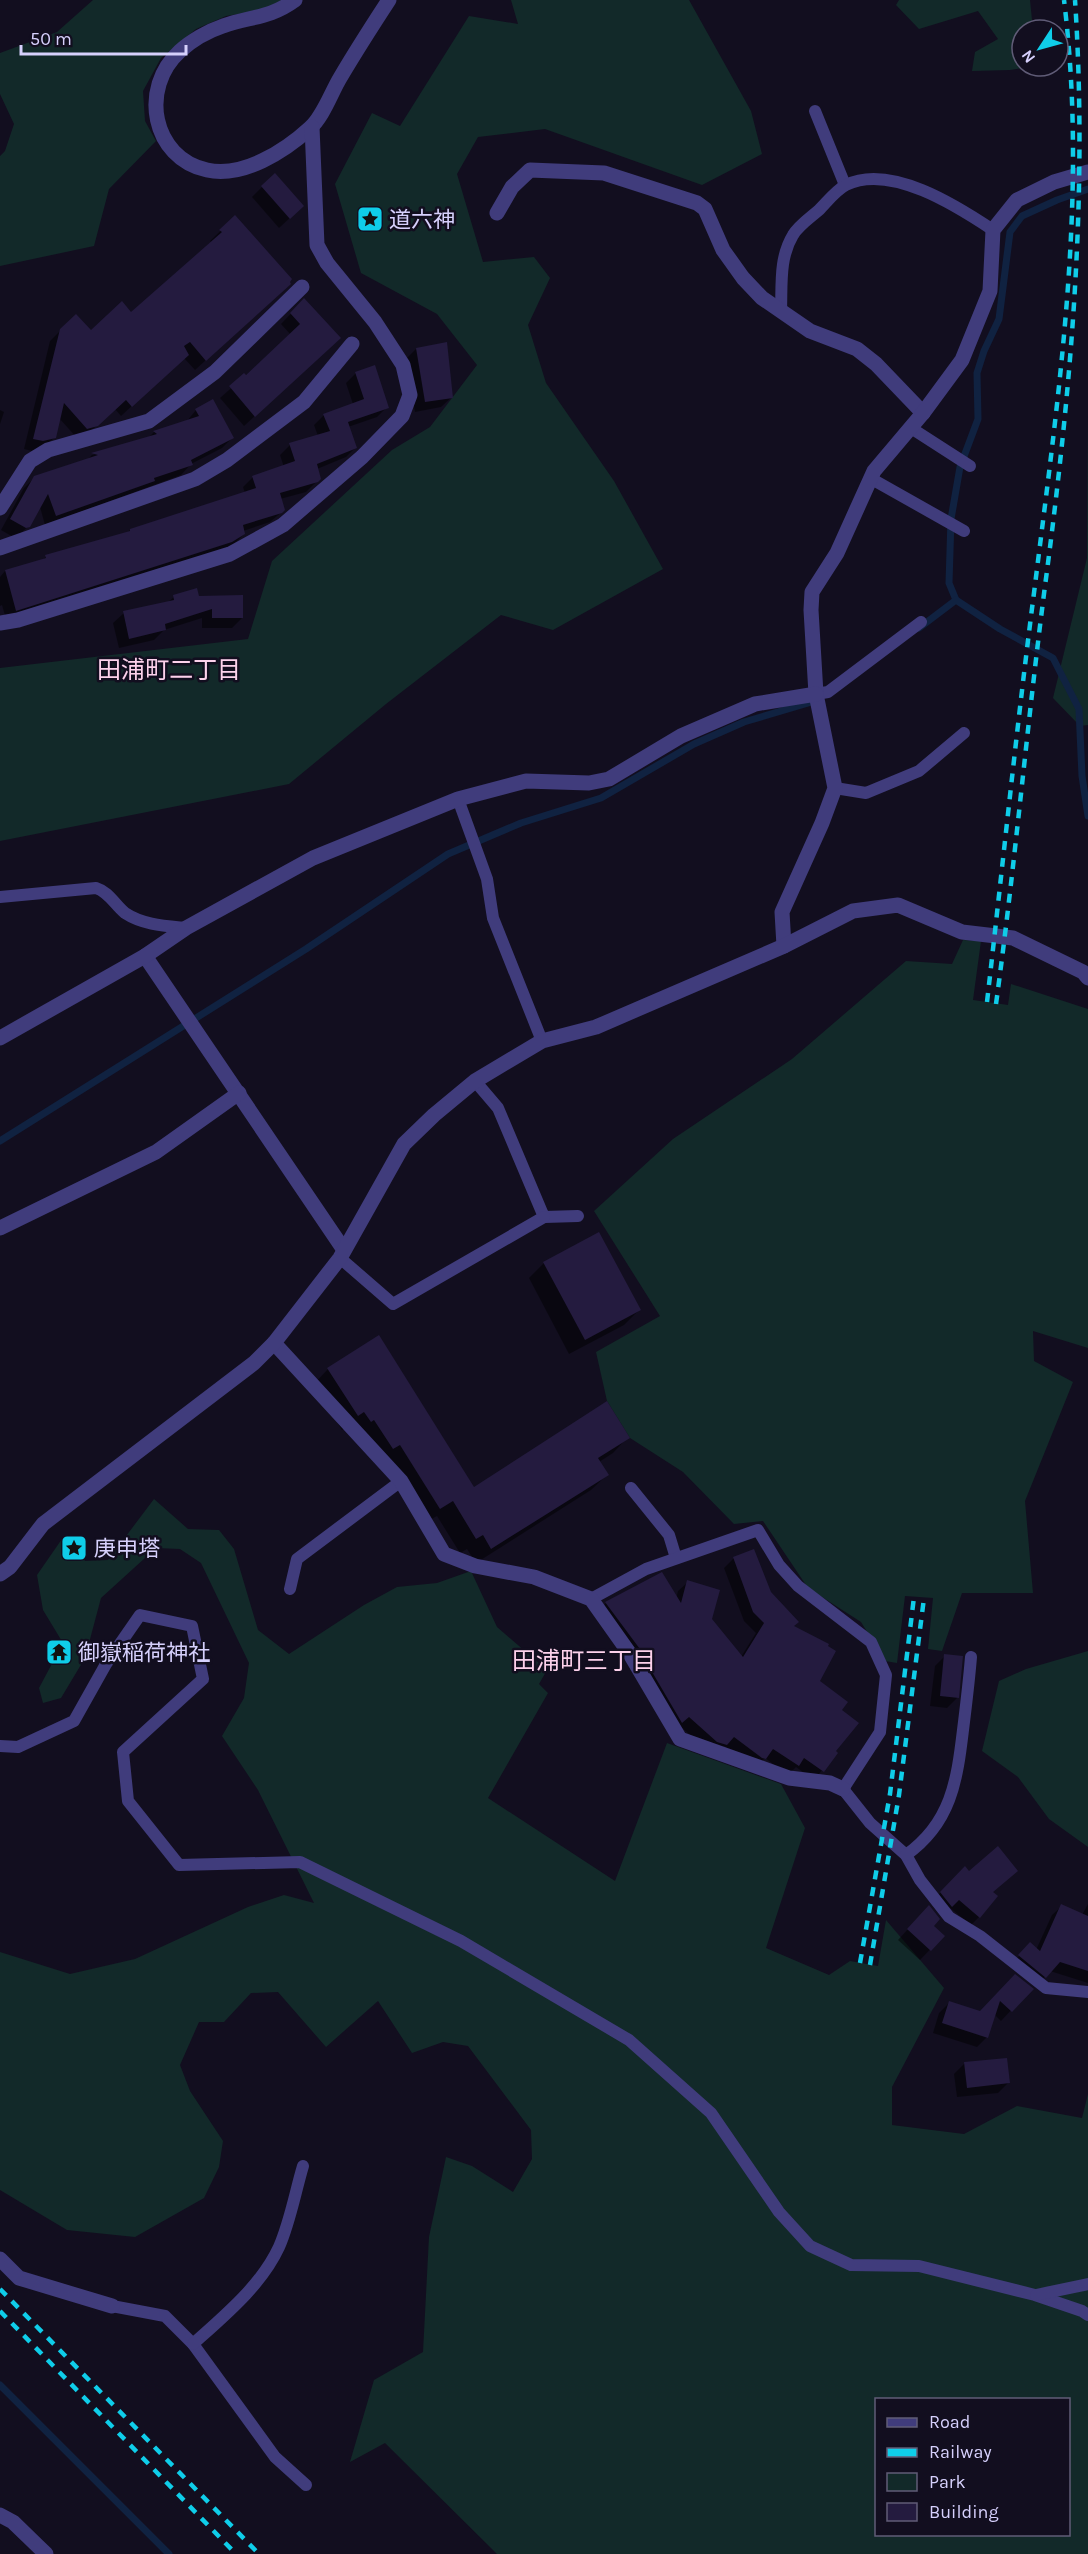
<svg xmlns="http://www.w3.org/2000/svg" width="1088" height="2554" viewBox="0 0 1088 2554" font-family="Karla,'Noto Sans JP',sans-serif">
  <style>
    .green { fill: #122929; fill-rule: evenodd }
    .shadow { fill: #0007 }
    .lines { fill: none; stroke-linecap: round; stroke-linejoin: round }
    .stream { stroke: #102241; stroke-width: 7 }
    .building { fill: #241b3f }
    .service { stroke: #403c7c; stroke-width: 12 }
    .minor { stroke: #403c7c; stroke-width: 15 }
    .rail { stroke: #0fcde9; stroke-width: 4.5; stroke-dasharray: 9 8; stroke-linecap: butt }
    .labels { text-anchor: middle; stroke-width: 5; stroke-linejoin: round; paint-order: stroke }
    .poi-label { font-size: 22px; fill: #d6d0fc; stroke: #120e1f; text-anchor: start }
    .neighbourhood-label { font-size: 24px; fill: #fcd1eb; stroke: #120e1f }
  </style>
  <rect width="100%" height="100%" fill="#120e1f"/>
  <g class="green">
    <polygon points="93,0 282,0 263,10 226,16 196,29 161,58 143,91 145,121 156,141 109,189 94,246 0,266 0,156 5,151 14,124 0,94 0,53 57,32"/>
    <polygon points="511,0 689,0 751,111 762,154 702,185 545,129 478,137 457,174 483,262 534,257 550,278 528,325 546,383 614,481 663,569 553,630 501,615 386,704 289,784 0,841 0,668 248,639 272,561 392,450 430,427 477,365 437,314 361,273 335,184 372,113 400,126 469,16 518,24"/>
    <polygon points="899,0 1030,0 1033,30 1022,30 1022,66 1037,66 1010,70 972,71 975,52 998,39 978,11 919,29 896,5"/>
    <polygon points="1088,415 1088,725 1080,726 1053,698 1087,558"/>
    <polygon points="963,940 981,941 973,1000 1008,1005 1011,984 1088,1009 1088,1348 1033,1331 1034,1361 1073,1382 1025,1501 1033,1593 962,1593 942,1651 928,1649 933,1598 905,1596 897,1663 885,1661 861,1622 808,1588 763,1521 734,1524 683,1472 630,1438 607,1401 596,1352 660,1316 594,1211 673,1139 792,1059 906,961 952,964"/>
    <path d="M154,1499L188,1529L219,1530L234,1549L258,1630L289,1654L364,1605L397,1587L437,1583L471,1571L497,1627L547,1670L539,1684L548,1693L488,1798L615,1881L667,1743L781,1784L805,1828L766,1948L829,1975L850,1961L878,1966L886,1920L944,1988L892,2087V2125L964,2134L1017,2106L1082,2118L1088,2094V2554H497L385,2443L350,2462L374,2380L423,2352L429,2237L446,2157L472,2166L513,2192L532,2159L531,2130L468,2046L443,2042L412,2053L378,2001L326,2047L278,1992L251,1993L224,2022H199L180,2065L190,2091L223,2141L219,2167L204,2198L135,2237L67,2230L0,2190V1952L70,1974L135,1959L248,1907L284,1895L314,1903L258,1790L222,1736L244,1698L249,1663L201,1563L180,1549L156,1548L101,1598L85,1658L61,1698L43,1703L39,1688L63,1643L43,1610L37,1575L64,1536L85,1561L108,1560ZM876,2400H1068V2534H876Z"/>
    <polygon points="1088,1651 1088,1847 1049,1819 1018,1777 982,1751 999,1681 1026,1669"/>
  </g>
  <g class="shadow">
    <polygon points="262,187 292,216 279,228 252,197"/>
    <polygon points="235,217 279,294 195,370 184,358 121,416 115,409 86,435 77,438 59,418 55,437 44,447 32,451 24,449 50,341 61,330 91,332 131,314 212,243 210,241"/>
    <polygon points="304,300 329,348 244,426 220,398 291,335 281,324"/>
    <polygon points="416,349 452,397 441,407 415,412 406,359"/>
    <polygon points="356,373 387,407 377,417 348,427 356,447 346,457 317,469 319,479 306,492 280,499 284,510 270,522 243,531 244,534 234,544 221,551 6,619 2,605 0,606 0,577 5,571 41,561 46,557 127,534 130,530 245,493 243,487 253,477 284,467 280,455 290,445 318,436 314,425 324,415 353,404 346,383"/>
    <polygon points="0,410 4,412 0,424"/>
    <polygon points="196,410 232,438 222,448 191,464 181,475 45,525 40,507 29,526 15,538 1,530 24,488 35,477 86,461 92,455 148,438 154,432 187,421"/>
    <polygon points="174,597 198,597 242,618 232,628 202,628 202,618 164,630 154,640 119,648 113,623 124,613 167,603"/>
    <polygon points="544,1263 639,1310 624,1325 569,1354 529,1278"/>
    <polygon points="328,1369 474,1489 628,1437 613,1453 599,1462 607,1475 591,1490 476,1563 467,1549 460,1553 437,1516 424,1523 349,1426 342,1430 313,1385"/>
    <polygon points="753,1551 769,1593 792,1627 819,1681 840,1710 834,1752 836,1753 814,1780 796,1767 788,1775 765,1758 755,1768 753,1767 724,1746 716,1754 708,1751 679,1725 597,1612 606,1603 676,1599 678,1591 688,1582 710,1620 741,1657 756,1633 744,1621 724,1568 733,1559"/>
    <polygon points="945,1656 957,1698 947,1708 930,1706 935,1666"/>
    <polygon points="965,1868 992,1892 979,1917 971,1925 949,1907 942,1914 932,1901"/>
    <polygon points="1088,1904 1088,1983 1050,1971 1036,1986 1010,1966 1021,1954 1036,1950 1052,1915 1062,1906 1082,1915"/>
    <polygon points="919,1917 943,1936 920,1960 898,1940"/>
    <polygon points="1015,1976 1031,1989 1001,2021 994,2014 987,2037 977,2047 933,2033 939,2013 949,2003 980,2013"/>
    <polygon points="964,2064 1008,2083 998,2093 957,2097 954,2074"/>
  </g>
  <g class="lines">
    <g class="stream">
      <polyline points="956,600 949,583 951,519 960,467 978,419 977,373 984,351 999,319 1010,232 1022,216 1057,200 1088,189"/>
      <polyline points="919,628 956,600 1000,629 1053,658 1079,709 1082,776 1088,816"/>
      <polyline points="0,1141 306,949 448,854 521,823 601,798 694,744 744,722 815,701"/>
      <polyline points="0,2385 169,2554"/>
    </g>
  </g>
  <g class="building">
    <polygon points="275,173 304,206 290,219 261,186"/>
    <polygon points="235,215 292,279 290,282 291,284 206,361 190,342 184,346 189,355 132,407 126,400 98,426 87,429 64,403 56,438 43,441 33,439 60,329 76,314 91,330 122,301 131,312 222,232 219,230"/>
    <polygon points="304,298 341,338 255,417 229,386 244,373 246,375 300,324 290,313"/>
    <polygon points="447,342 453,398 425,402 416,348"/>
    <polygon points="375,365 389,408 348,422 357,448 317,464 321,479 318,482 280,493 285,510 282,513 243,525 245,534 232,542 16,611 5,570 46,558 45,555 130,531 130,529 256,488 252,476 295,461 289,443 330,431 323,414 364,399 355,372"/>
    <polygon points="213,399 234,438 191,460 193,465 154,478 155,481 56,516 48,494 30,527 26,528 10,519 34,476 98,455 91,453 157,434 153,431 199,416 195,409"/>
    <polygon points="197,588 199,596 243,595 243,618 212,618 212,609 165,624 166,630 129,639 123,611 174,600 173,595"/>
    <polygon points="599,1232 641,1310 585,1340 543,1262"/>
    <polygon points="379,1335 474,1487 607,1401 630,1438 598,1458 609,1475 491,1549 483,1535 476,1539 453,1501 440,1509 400,1445 393,1449 374,1420 371,1422 364,1412 358,1416 327,1368"/>
    <polygon points="754,1549 771,1592 799,1622 794,1626 829,1644 828,1646 836,1651 820,1681 848,1702 842,1710 859,1723 836,1751 838,1753 824,1772 804,1758 799,1766 773,1749 766,1759 762,1758 734,1737 727,1745 717,1742 689,1717 682,1723 648,1665 651,1664 605,1602 662,1572 681,1603 687,1580 720,1590 712,1619 743,1657 764,1623 753,1612 733,1557"/>
    <polygon points="944,1654 963,1656 959,1698 940,1696"/>
    <polygon points="998,1846 1018,1871 993,1892 998,1896 980,1918 959,1900 952,1907 940,1892 965,1866 969,1871"/>
    <polygon points="1061,1904 1088,1916 1088,1971 1060,1962 1046,1978 1018,1955 1030,1942 1040,1951"/>
    <polygon points="929,1905 940,1919 934,1926 945,1936 931,1951 907,1929"/>
    <polygon points="1015,1974 1034,1989 1012,2012 1000,2001 988,2038 942,2023 949,2001 980,2011"/>
    <polygon points="1007,2058 1010,2083 967,2088 964,2062"/>
  </g>
  <g class="lines">
    <g class="service">
      <polyline points="815,111 845,185"/>
      <path d="M781,311C782,285 779,258 793,235C798,226 811,217 819,210C827,202 836,190 846,185C890,163 957,206 993,230"/>
      <polyline points="911,428 970,466"/>
      <polyline points="870,478 964,531"/>
      <polyline points="816,694 828,692 921,622"/>
      <polyline points="835,788 866,793 919,771 964,733"/>
      <polyline points="458,799 487,879 493,918 542,1041"/>
      <path d="M0,897L96,888C109,892 115,905 125,913C143,925 166,926 186,928"/>
      <polyline points="475,1081 498,1108 544,1217 578,1216"/>
      <polyline points="340,1258 393,1304 544,1217"/>
      <polyline points="631,1488 669,1535 676,1558"/>
      <polyline points="290,1589 297,1559 401,1481"/>
      <polyline points="591,1599 646,1569 758,1530 779,1565 798,1586 871,1642 886,1675 880,1732 843,1789 870,1823 906,1855 920,1880 949,1917 980,1936 1046,1988 1088,1992"/>
      <polyline points="0,1746 18,1747 74,1721 106,1664 140,1615 192,1626 203,1679 123,1752 128,1801 179,1865 300,1862 461,1941 629,2040 711,2113 779,2212 810,2246 851,2265 919,2266 1035,2295 1082,2311 1088,2315"/>
      <path d="M906,1855C951,1823 957,1781 963,1730C966,1706 969,1681 971,1657"/>
      <polyline points="1036,2295 1088,2284"/>
      <polyline points="112,2306 165,2316 193,2344 275,2457 306,2485"/>
      <path d="M193,2344C224,2316 261,2286 279,2247C290,2222 295,2193 303,2166"/>
    </g>
    <g class="minor">
      <path d="M295,0C269,19 250,16 223,26C208,31 191,41 180,51C139,88 152,158 207,170C243,178 285,151 310,128C323,117 331,93 340,78C356,51 372,26 389,0"/>
      <polyline points="497,213 512,187 530,170 604,173 697,203 705,209 723,250 743,278 762,298 810,331 857,349 876,364 923,413"/>
      <polyline points="0,508 30,461 48,450 149,421 215,372 302,287"/>
      <polyline points="0,548 195,479 227,460 304,402 352,344"/>
      <polyline points="0,623 18,620 230,554 283,525 362,457 402,416 410,395 403,365 375,322 327,263 317,245 312,127"/>
      <polyline points="784,946 782,912 822,823 835,788 816,694 811,610 812,592 837,553 874,471 923,413 962,360 990,291 993,230 1017,200 1054,182 1088,172"/>
      <polyline points="145,956 344,1250"/>
      <polyline points="0,1038 145,956 186,928 313,858 458,799 526,781 589,783 609,779 681,736 755,704 816,694"/>
      <polyline points="0,1228 156,1152 239,1093"/>
      <polyline points="274,1343 401,1481 444,1554 475,1566 534,1577 591,1599 630,1654 680,1739 789,1778 830,1783 843,1789"/>
      <polyline points="0,1574 10,1567 43,1524 254,1363 274,1343 340,1258 404,1144 434,1115 475,1081 542,1041 596,1027 784,946 853,911 898,905 962,932 1013,938 1083,972 1088,978"/>
      <polyline points="0,2259 19,2278 112,2306"/>
      <polyline points="0,2515 13,2522 46,2554"/>
    </g>
    <g class="rail">
      <path d="M987,1002C1003,863 1017,724 1035,585C1059,391 1088,195 1064,0"/>
      <path d="M996,1004C1015,865 1027,725 1045,586C1071,389 1088,199 1075,0"/>
      <polyline points="860,1963 890,1794 914,1597"/>
      <polyline points="870,1965 899,1795 924,1598"/>
      <polyline points="0,2289 259,2554"/>
      <polyline points="0,2311 236,2554"/>
    </g>
  </g>
  <defs>
    <symbol id="sight-square" viewBox="-11 -11 22 22"><rect x="-9" y="-9" width="18" height="18" rx="4" fill="#0fcde9" stroke="#120e1f"/><path d="M0-6L1.8-2.2L6-1.7L2.9 1.2L3.7 5.4L0 3.3L-3.7 5.4L-2.9 1.2L-6-1.7L-1.8-2.2Z" fill="#111"/></symbol>
    <symbol id="temple-square" viewBox="-11 -11 22 22"><rect x="-9" y="-9" width="18" height="18" rx="4" fill="#0fcde9" stroke="#120e1f"/><path d="M0-6L5-2H3V0L6.5 2.5H4V6H1.5V3h-3V6H-4V2.5H-6.5L-3 0V-2H-5Z" fill="#111"/></symbol>
  </defs>
  <g fill-rule="evenodd">
    <use href="#sight-square" x="355" y="204" width="30" height="30"/>
    <use href="#sight-square" x="59" y="1533" width="30" height="30"/>
    <use href="#temple-square" x="44" y="1637" width="30" height="30"/>
  </g>
  <g class="labels">
    <g class="poi-label">
      <text x="389" y="227">道六神</text>
      <text x="94" y="1556">庚申塔</text>
      <text x="78" y="1660">御嶽稲荷神社</text>
    </g>
    <g class="neighbourhood-label">
      <text x="169" y="678">田浦町二丁目</text>
      <text x="584" y="1669">田浦町三丁目</text>
    </g>
  </g>
  <rect x="875" y="2398" width="195" height="138" fill="#120e1f" stroke="#605c77" stroke-width="1.5"/>
  <rect x="887" y="2418" width="30" height="9" fill="#403c7c" stroke="#605c77" stroke-width="1.5"/>
  <text x="929" y="2428" font-size="18" fill="#d6d0fc">Road</text>
  <rect x="887" y="2448" width="30" height="9" fill="#0fcde9" stroke="#605c77" stroke-width="1.5"/>
  <text x="929" y="2458" font-size="18" fill="#d6d0fc">Railway</text>
  <rect x="887" y="2473" width="30" height="18" fill="#122929" stroke="#605c77" stroke-width="1.5"/>
  <text x="929" y="2488" font-size="18" fill="#d6d0fc">Park</text>
  <rect x="887" y="2503" width="30" height="18" fill="#241b3f" stroke="#605c77" stroke-width="1.5"/>
  <text x="929" y="2518" font-size="18" fill="#d6d0fc">Building</text>
  <g transform="translate(1040 48) rotate(234)"><circle r="28" fill="#120e1f" stroke="#605c77" stroke-width="1.5"/>
  <path d="M0-4.5L10 22L0 15L-10 22Z" fill="#0fcde9"/>
  <text y="-9" font-size="16" font-weight="bold" text-anchor="middle" fill="#d6d0fc">N</text>
  </g>
  <path d="M21 45v9h165v-9" fill="none" stroke="#d6d0fc" stroke-width="3"/>
  <text x="30" y="45" font-size="18" fill="#d6d0fc" stroke="#120e1f" stroke-width="4.5" paint-order="stroke">50 m</text>
</svg>
